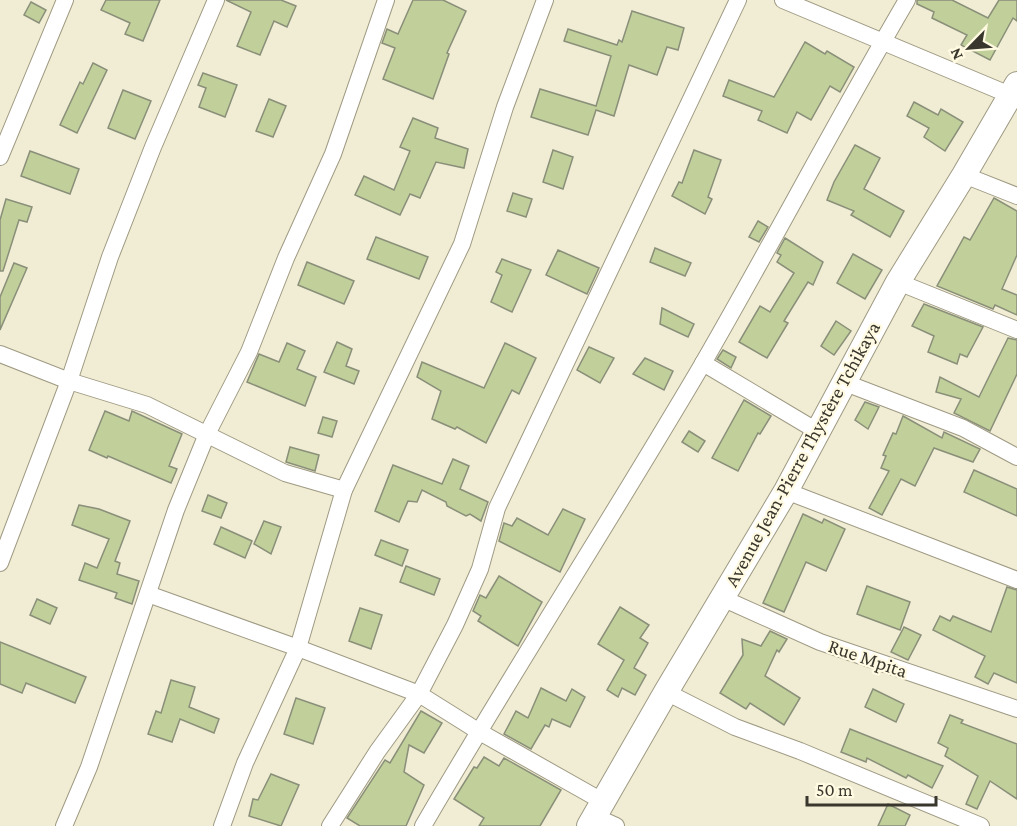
<svg xmlns="http://www.w3.org/2000/svg" width="1017" height="826" viewBox="0 0 1017 826" font-family="'Crimson Pro',serif">
  <style>
    .building { fill: #c1cf9a; stroke: #898f79; stroke-width: 1.5 }
    .lines { fill: none; stroke-linecap: round; stroke-linejoin: round }
    .street-casing { stroke: #9f9a83; stroke-width: 18 }
    .secondary-casing { stroke: #9f9a83; stroke-width: 26 }
    .street { stroke: #fff; stroke-width: 16 }
    .secondary { stroke: #fff; stroke-width: 24 }
    .labels { text-anchor: middle; stroke-width: 4.5; stroke-linejoin: round; paint-order: stroke }
    .street-label { font-size: 20px; fill: #39372d; stroke: #fffae1 }
  </style>
  <rect width="100%" height="100%" fill="#f1edd4"/>
  <g class="building">
    <polygon points="106,0 160,0 143,41 125,34 130,23 101,10"/>
    <polygon points="226,0 281,0 296,6 287,27 274,21 260,55 237,46 251,12"/>
    <polygon points="413,0 443,0 466,11 447,53 449,54 433,99 383,79 395,48 382,43 387,29 398,34"/>
    <polygon points="917,0 952,0 988,18 999,0 1017,0 1017,21 1013,18 990,60 961,45 967,35 932,18 934,12 917,4"/>
    <polygon points="31,2 46,10 39,23 24,15"/>
    <polygon points="632,11 684,28 678,50 667,47 657,75 629,65 614,116 596,110 588,135 531,117 540,89 596,106 611,56 564,41 568,29 617,45 619,40 622,42"/>
    <polygon points="805,42 825,54 827,51 854,67 840,92 830,86 811,120 797,112 787,133 758,120 762,111 723,96 729,80 774,97"/>
    <polygon points="93,63 107,70 77,133 60,125 80,82 83,84"/>
    <polygon points="203,73 237,85 225,117 199,107 206,88 198,85"/>
    <polygon points="123,90 151,101 135,139 108,128"/>
    <polygon points="269,99 286,106 273,137 256,131"/>
    <polygon points="914,102 938,115 941,109 963,122 945,151 924,137 929,128 907,116"/>
    <polygon points="413,118 438,128 435,138 468,149 464,168 436,162 420,198 410,194 400,215 355,195 364,176 394,190 410,151 400,147"/>
    <polygon points="855,145 880,158 864,189 904,211 890,237 851,215 854,211 827,200 834,182"/>
    <polygon points="553,150 573,157 563,189 543,182"/>
    <polygon points="694,150 721,160 708,197 712,199 705,214 672,196 679,182 682,183"/>
    <polygon points="30,151 79,169 70,194 21,176"/>
    <polygon points="513,193 532,199 526,217 507,211"/>
    <polygon points="994,198 1017,211 1017,255 1002,289 1017,295 1017,315 995,305 993,309 937,286 964,237 970,240"/>
    <polygon points="6,199 32,207 27,222 19,220 3,271 0,271 0,220"/>
    <polygon points="758,221 768,227 759,242 749,237"/>
    <polygon points="376,237 428,257 419,279 367,259"/>
    <polygon points="785,238 823,262 813,285 808,282 784,321 788,323 767,358 739,342 760,306 770,312 794,273 777,262 781,255 777,253"/>
    <polygon points="655,248 691,263 685,276 650,262"/>
    <polygon points="558,250 599,268 587,294 546,275"/>
    <polygon points="853,254 882,270 865,299 837,283"/>
    <polygon points="502,259 531,270 512,312 491,302 502,275 496,272"/>
    <polygon points="307,262 354,281 344,304 298,285"/>
    <polygon points="14,263 27,268 0,330 0,297"/>
    <polygon points="924,304 983,327 967,357 960,354 957,364 928,352 934,336 912,326"/>
    <polygon points="662,308 694,324 688,337 660,324"/>
    <polygon points="836,321 851,331 834,355 821,346"/>
    <polygon points="1008,338 1017,340 1017,374 990,431 954,413 961,399 936,392 940,377 979,397"/>
    <polygon points="337,342 352,349 346,366 359,371 354,384 324,372"/>
    <polygon points="287,343 305,351 297,369 316,377 305,406 247,382 259,354 279,362"/>
    <polygon points="505,343 536,358 519,394 512,390 486,443 457,427 455,429 432,419 441,391 417,377 422,362 484,388"/>
    <polygon points="589,347 614,358 600,383 577,370"/>
    <polygon points="723,350 736,357 731,368 717,359"/>
    <polygon points="645,358 673,371 664,390 633,374"/>
    <polygon points="744,400 771,416 760,434 758,433 738,471 712,458"/>
    <polygon points="865,402 879,407 868,429 855,420"/>
    <polygon points="105,411 129,421 132,411 182,434 169,466 177,469 171,483 108,456 107,458 89,450"/>
    <polygon points="903,416 942,438 944,432 980,449 973,462 934,448 915,486 901,479 882,515 869,508 889,471 881,468 886,456 883,455 893,433 896,434"/>
    <polygon points="323,417 337,421 332,437 318,433"/>
    <polygon points="689,431 705,441 698,452 682,442"/>
    <polygon points="290,447 319,455 315,471 286,462"/>
    <polygon points="453,459 469,466 460,489 488,502 481,521 470,514 466,516 447,506 446,502 422,490 417,502 408,501 399,522 375,511 393,465 442,484"/>
    <polygon points="974,470 1017,489 1017,516 964,492"/>
    <polygon points="208,495 227,503 221,518 202,511"/>
    <polygon points="79,505 99,509 130,521 115,561 120,563 117,574 139,581 132,604 115,598 117,593 79,580 85,563 97,568 109,539 72,525"/>
    <polygon points="563,509 585,519 560,572 499,541 504,523 512,526 517,518 548,535"/>
    <polygon points="803,514 822,523 824,519 845,529 826,571 806,562 784,612 763,603"/>
    <polygon points="264,521 281,527 271,554 254,544"/>
    <polygon points="221,527 252,541 245,558 214,544"/>
    <polygon points="381,540 408,550 402,566 375,555"/>
    <polygon points="406,566 440,579 434,595 400,582"/>
    <polygon points="499,576 542,602 518,646 478,621 481,616 473,611 480,595 486,598"/>
    <polygon points="867,586 910,602 900,630 857,614"/>
    <polygon points="1007,587 1017,590 1017,683 994,673 988,684 975,677 985,656 933,630 940,616 950,621 953,616 991,632"/>
    <polygon points="37,599 57,608 50,624 30,615"/>
    <polygon points="620,607 649,625 640,638 648,643 634,668 646,675 635,695 622,688 618,697 607,690 624,660 598,644"/>
    <polygon points="360,608 382,615 371,649 349,641"/>
    <polygon points="904,627 921,635 908,660 891,652"/>
    <polygon points="770,631 787,639 779,652 777,650 765,676 800,698 784,725 750,703 746,709 720,693 743,655 742,639 761,646"/>
    <polygon points="0,642 86,677 75,703 26,683 22,693 0,684"/>
    <polygon points="171,680 195,687 189,707 219,719 214,733 180,719 172,742 148,734 156,711 161,713"/>
    <polygon points="541,688 566,701 572,689 585,697 570,727 552,719 549,727 545,725 531,749 504,734 516,711 528,718"/>
    <polygon points="873,689 904,704 896,722 865,707"/>
    <polygon points="296,698 325,708 313,744 284,734"/>
    <polygon points="421,711 442,723 424,753 409,745 404,772 424,785 406,826 360,826 347,818 385,760 390,763"/>
    <polygon points="950,715 963,720 961,723 1017,744 1017,799 990,781 977,809 966,804 978,776 945,756 948,748 938,743"/>
    <polygon points="850,729 943,766 932,788 908,775 906,778 867,758 866,762 841,752"/>
    <polygon points="484,757 499,766 504,758 561,790 540,826 479,826 484,818 454,799 474,767 477,768"/>
    <polygon points="271,774 299,785 281,826 249,816 253,799 258,800"/>
    <polygon points="888,804 910,815 905,826 878,826"/>
  </g>
  <g class="lines">
    <defs>
      <g id="street">
        <polyline points="783,0 1010,95"/>
        <polyline points="0,157 65,0"/>
        <polyline points="964,175 1017,196"/>
        <polyline points="898,282 1017,330"/>
        <polyline points="0,354 69,381 147,405 285,473 344,490"/>
        <polyline points="703,363 817,431"/>
        <polyline points="843,382 963,428 1017,457"/>
        <polyline points="786,491 1017,580"/>
        <polyline points="0,563 69,381 110,257 153,147 216,0"/>
        <polyline points="148,594 298,648 419,694 478,731 602,801"/>
        <polyline points="722,598 820,642 1017,709"/>
        <polyline points="666,692 735,727 800,751 981,826"/>
        <polyline points="594,816 616,826"/>
        <polyline points="64,826 89,767 176,510 207,434 249,352 286,258 333,154 386,0"/>
        <polyline points="222,826 245,763 298,648 344,490 462,244 505,107 545,0"/>
        <polyline points="330,826 377,752 419,694 455,625 480,569 497,508 738,0"/>
        <path d="M423,826C513,671 611,520 702,365C772,244 836,121 907,0"/>
      </g>
      <polyline id="secondary" points="589,826 666,692 786,491 898,282 964,175 1017,84"/>
    </defs>
    <use href="#street" class="street-casing"/>
    <use href="#secondary" class="secondary-casing"/>
    <use href="#street" class="street"/>
    <use href="#secondary" class="secondary"/>
  </g>
  <g class="labels">
    <g class="street-label">
      <text transform="translate(802 454) rotate(-61)" y="7">Avenue Jean-Pierre Thystère Tchikaya</text>
      <text transform="translate(868 658) rotate(19)" y="7">Rue Mpita</text>
    </g>
  </g>
  <g transform="translate(969 48) rotate(245)" stroke="#fffae1" stroke-width="4.5" paint-order="stroke">
  <path d="M0-4.5L10 22L0 15L-10 22Z" fill="#39372d"/>
  <text y="-9" font-size="16" font-weight="bold" text-anchor="middle" fill="#39372d">N</text>
  </g>
  <path d="M807 796v9h129v-9" fill="none" stroke="#39372d" stroke-width="3"/>
  <text x="816" y="796" font-size="18" fill="#39372d" stroke="#fffae1" stroke-width="4.5" paint-order="stroke">50 m</text>
</svg>
